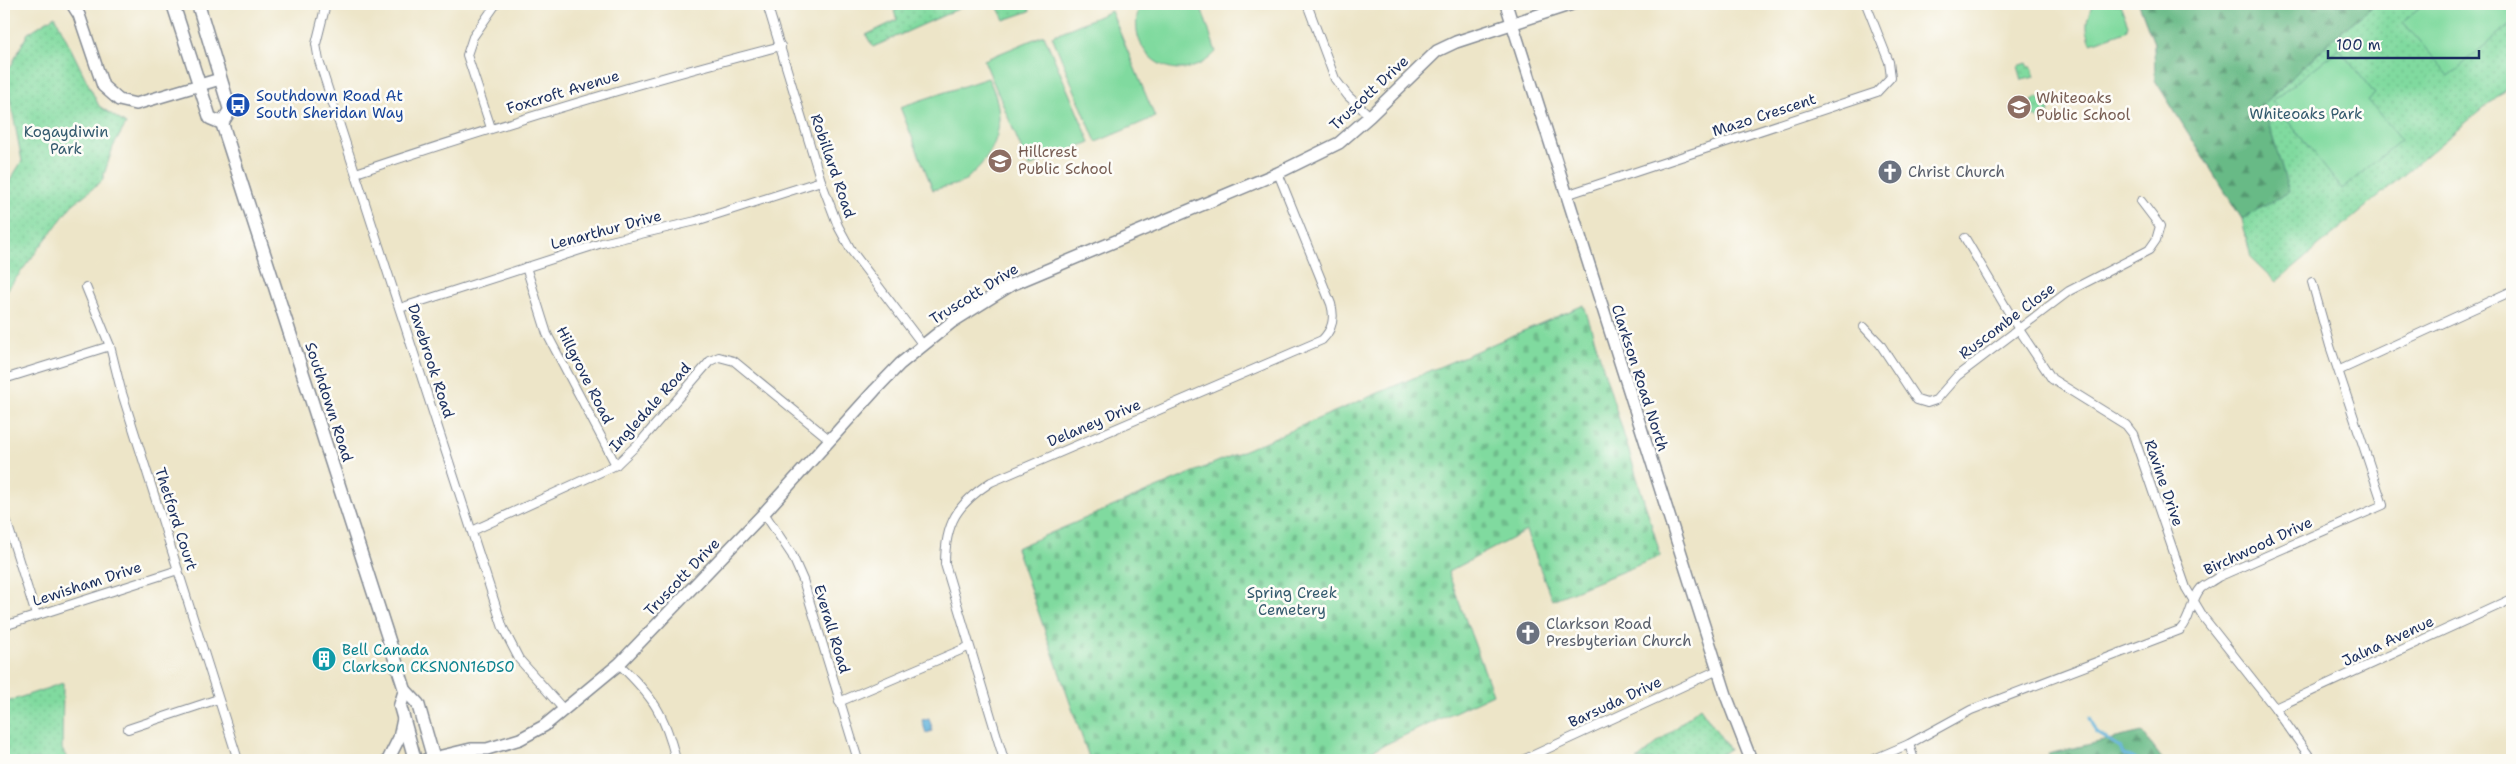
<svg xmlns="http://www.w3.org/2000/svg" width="2516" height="764" viewBox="0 0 2516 764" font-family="'Shantell Sans',sans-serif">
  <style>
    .grass { fill: url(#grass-dots); stroke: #4e847e }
    .forest { fill: url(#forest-firs); stroke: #427472 }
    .cemetery { fill: url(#cemetery-stones); stroke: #4e847e }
    .pitch { fill: #80da9f; stroke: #4e847e }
    .water { fill: url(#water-ripples); stroke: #3c709c }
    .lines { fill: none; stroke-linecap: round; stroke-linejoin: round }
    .stream { stroke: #5eb1d9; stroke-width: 3 }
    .street-casing { stroke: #848a93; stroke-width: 10 }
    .secondary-casing { stroke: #848a93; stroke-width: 14 }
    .primary-casing { stroke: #848a93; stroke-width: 15 }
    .street { stroke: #fff; stroke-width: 8 }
    .secondary { stroke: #fff; stroke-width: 11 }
    .primary { stroke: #fff; stroke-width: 12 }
    .labels { text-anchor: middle; stroke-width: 5; stroke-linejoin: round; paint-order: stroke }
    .street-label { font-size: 15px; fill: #1b2f5e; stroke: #fdfcf7 }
    .transit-label { font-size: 15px; fill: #164399; stroke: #fdfcf7; text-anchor: start }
    .education-label { font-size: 15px; fill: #785e54; stroke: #fdfcf7; text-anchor: start }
    .park-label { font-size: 15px; fill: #345a6e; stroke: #fdfcf7 }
    .worship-label { font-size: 15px; fill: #5b616d; stroke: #fdfcf7; text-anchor: start }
    .culture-label { font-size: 15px; fill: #0d838f; stroke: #fdfcf7; text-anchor: start }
  </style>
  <defs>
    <pattern id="grass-dots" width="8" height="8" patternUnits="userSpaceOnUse" patternTransform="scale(1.25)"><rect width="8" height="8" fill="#80da9f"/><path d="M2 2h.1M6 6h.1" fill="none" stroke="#6ebb8b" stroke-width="1.8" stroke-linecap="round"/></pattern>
    <pattern id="forest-firs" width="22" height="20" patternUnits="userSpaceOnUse" patternTransform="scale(1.25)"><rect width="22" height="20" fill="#68ba86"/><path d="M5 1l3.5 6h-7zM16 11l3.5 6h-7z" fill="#559871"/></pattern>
    <pattern id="cemetery-stones" width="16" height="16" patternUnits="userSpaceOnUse" patternTransform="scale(1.25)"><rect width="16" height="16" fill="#80da9f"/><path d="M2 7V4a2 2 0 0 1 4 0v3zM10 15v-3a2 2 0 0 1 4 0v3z" fill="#6ebb8b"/></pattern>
    <pattern id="water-ripples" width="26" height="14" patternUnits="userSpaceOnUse" patternTransform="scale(1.25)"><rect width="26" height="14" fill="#5eb1d9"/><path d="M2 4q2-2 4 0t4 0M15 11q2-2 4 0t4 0" fill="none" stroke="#4d90b3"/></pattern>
  </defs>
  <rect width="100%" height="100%" fill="#fdfcf7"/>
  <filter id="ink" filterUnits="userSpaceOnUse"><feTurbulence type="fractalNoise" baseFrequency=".02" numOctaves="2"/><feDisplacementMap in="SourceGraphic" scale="10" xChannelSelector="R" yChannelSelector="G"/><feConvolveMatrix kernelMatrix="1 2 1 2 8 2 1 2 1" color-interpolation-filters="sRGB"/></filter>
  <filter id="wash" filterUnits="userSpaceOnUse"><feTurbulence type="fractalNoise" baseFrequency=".0096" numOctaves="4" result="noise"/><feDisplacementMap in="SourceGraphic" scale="20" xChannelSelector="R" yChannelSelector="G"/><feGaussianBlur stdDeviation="1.12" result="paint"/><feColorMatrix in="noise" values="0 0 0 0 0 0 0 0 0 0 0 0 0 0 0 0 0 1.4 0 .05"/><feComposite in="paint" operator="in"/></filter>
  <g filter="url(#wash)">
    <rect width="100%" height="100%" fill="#ede5c8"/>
    <g class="grass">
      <polygon points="908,4 977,4 967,5 873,47 866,35 897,20 894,11"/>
      <polygon points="996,4 1028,4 1030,11 1004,20"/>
      <polygon points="2139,4 2512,4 2512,84 2276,282 2251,258 2242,219 2155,80 2154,43"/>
      <polygon points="55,16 99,106 126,124 113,147 102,181 72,205 4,294 4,190 22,161 4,67 11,66 28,33"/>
      <polygon points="2027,63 2029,67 2032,67 2035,77 2022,80 2018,66"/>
      <polygon points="2036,97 2042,99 2049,109 2047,118 2039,120 2032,115 2030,104"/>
      <polygon points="63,683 62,749 68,760 4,760 4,703"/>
      <polygon points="1700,707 1729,749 1715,760 1637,760"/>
    </g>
    <g class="forest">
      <polygon points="2139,4 2376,4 2340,32 2263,105 2289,192 2242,219 2155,80 2154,43"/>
      <polygon points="2142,732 2163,760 2051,760 2048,754"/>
    </g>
    <polygon class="cemetery" points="1584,305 1661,556 1552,600 1526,531 1448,572 1493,694 1352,760 1090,760 1016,548"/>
    <g class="pitch">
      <path d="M1156,4H1200L1216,52C1182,89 1127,61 1138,11Z"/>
      <path d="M2095,4H2120L2128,25L2126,31L2091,43C2085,28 2085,17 2095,4Z"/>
      <polygon points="2425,4 2512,4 2512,22 2449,76 2403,22"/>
      <polygon points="1111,11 1155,117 1096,142 1052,36"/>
      <polygon points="1044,35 1090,142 1029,167 984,60"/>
      <polygon points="2339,49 2375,94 2368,100 2401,140 2342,189 2272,101"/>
      <path d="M988,78C1005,110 1003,142 977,169C972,173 968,179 963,182C954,186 942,187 933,190L900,107Z"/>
    </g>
    <polygon class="water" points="929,718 933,731 926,733 922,720"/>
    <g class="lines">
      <polyline class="stream" points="2090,718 2097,733 2120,747 2124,755 2138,760"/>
    </g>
  </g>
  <g filter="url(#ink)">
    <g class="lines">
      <defs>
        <g id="street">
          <polyline points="326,4 316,44 319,61 503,628 519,659 564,710"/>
          <polyline points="767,4 821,181 838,226 851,250 923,345"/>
          <polyline points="1307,4 1335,79 1348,96 1370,116"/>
          <polyline points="491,128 467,55 473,37 496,4"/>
          <path d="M356,173C496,126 637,83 781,46"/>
          <polyline points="1566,195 1877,92 1891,77 1889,62 1866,4"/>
          <polyline points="1965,238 2018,328 2052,379 2126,425 2133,434 2186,588 2204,618 2275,708 2312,760"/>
          <polyline points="526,267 547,334 616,465"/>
          <polyline points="86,287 110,346 121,390 238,760"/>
          <polyline points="400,308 602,243 696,221 821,181"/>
          <polyline points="1864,327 1880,344 1917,400 1927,403 1936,400 1957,376 2069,291 2149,250 2156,240 2160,226 2141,201"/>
          <polyline points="2340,370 2512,291"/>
          <polyline points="4,379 110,346"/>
          <polyline points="4,513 36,615"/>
          <polyline points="764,513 792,555 803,580 858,760"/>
          <polyline points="472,531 616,465 642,440 710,361 719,357 734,361 829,439"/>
          <polyline points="4,626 178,570"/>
          <path d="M619,664C653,697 665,714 676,760"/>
          <polyline points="839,702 968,647"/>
          <polyline points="2275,708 2512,599"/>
          <polyline points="128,729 218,699"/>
          <polyline points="1909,744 1914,760"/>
          <path d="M1004,760L945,564C945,523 957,504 991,482L1322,340C1333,329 1335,318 1331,304L1278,173"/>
          <polyline points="1523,760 1718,670"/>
          <path d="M1872,760L1909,744L1971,710L2180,630C2192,618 2190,600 2201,588C2206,584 2213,581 2218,577L2383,505L2330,346L2312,282"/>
        </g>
        <g id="secondary">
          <polyline points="72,4 79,15 103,86 119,100 136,104 220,79"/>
          <polyline points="1506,4 1727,698 1751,760"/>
          <polyline points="388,760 399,738 403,719"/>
          <polyline points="425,760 471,749 487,749 520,739 544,726 619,664 764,513 875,390 900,364 952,322 1011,285 1278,173 1339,143 1370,116 1437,51 1456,42 1572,4"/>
        </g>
        <g id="primary">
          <polyline points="173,4 210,118 222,123 405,690 418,704 434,760"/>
          <polyline points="198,4 230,110 222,123"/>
          <polyline points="405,690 400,706 415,760"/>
        </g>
      </defs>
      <use href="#street" class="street-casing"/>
      <use href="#secondary" class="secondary-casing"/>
      <use href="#primary" class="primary-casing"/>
      <use href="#street" class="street"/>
      <use href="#secondary" class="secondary"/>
      <use href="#primary" class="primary"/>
    </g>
  </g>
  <defs>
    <symbol id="bus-disc" viewBox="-11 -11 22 22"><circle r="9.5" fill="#1a4fb4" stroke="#fdfcf7"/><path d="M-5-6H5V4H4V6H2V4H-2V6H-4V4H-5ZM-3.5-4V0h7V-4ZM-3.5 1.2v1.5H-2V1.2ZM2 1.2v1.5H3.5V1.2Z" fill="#fff"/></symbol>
    <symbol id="school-disc" viewBox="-11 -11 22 22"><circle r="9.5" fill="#8d6e63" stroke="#fdfcf7"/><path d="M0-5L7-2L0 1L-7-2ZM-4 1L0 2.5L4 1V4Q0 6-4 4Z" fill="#fff"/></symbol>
    <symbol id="church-disc" viewBox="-11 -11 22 22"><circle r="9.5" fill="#6b7280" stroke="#fdfcf7"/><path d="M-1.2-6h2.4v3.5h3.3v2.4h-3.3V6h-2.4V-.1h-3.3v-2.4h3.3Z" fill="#fff"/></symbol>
    <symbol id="building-disc" viewBox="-11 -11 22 22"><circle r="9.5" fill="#0f9aa8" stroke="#fdfcf7"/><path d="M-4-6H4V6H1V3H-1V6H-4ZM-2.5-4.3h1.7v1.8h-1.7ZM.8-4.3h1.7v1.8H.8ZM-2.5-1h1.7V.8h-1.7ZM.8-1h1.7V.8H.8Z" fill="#fff"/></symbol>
  </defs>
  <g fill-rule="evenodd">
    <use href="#bus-disc" x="224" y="91" width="28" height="28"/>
    <use href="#school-disc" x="2005" y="93" width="28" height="28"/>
    <use href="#school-disc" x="986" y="147" width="28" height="28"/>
    <use href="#church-disc" x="1876" y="158" width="28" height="28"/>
    <use href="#church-disc" x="1514" y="619" width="28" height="28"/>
    <use href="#building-disc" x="310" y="645" width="28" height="28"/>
  </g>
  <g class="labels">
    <g class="street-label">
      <text transform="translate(563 92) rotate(-17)" y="5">Foxcroft Avenue</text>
      <text transform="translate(1369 93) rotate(-43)" y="5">Truscott Drive</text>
      <text transform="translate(1764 115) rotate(-18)" y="5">Mazo Crescent</text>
      <text transform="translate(833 166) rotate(71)" y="5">Robillard Road</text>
      <text transform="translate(606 230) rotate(-15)" y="5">Lenarthur Drive</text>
      <text transform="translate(974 294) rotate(-32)" y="5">Truscott Drive</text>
      <text transform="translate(2007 321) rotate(-37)" y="5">Ruscombe Close</text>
      <text transform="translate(431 361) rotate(72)" y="5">Davebrook Road</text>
      <text transform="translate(585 375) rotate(63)" y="5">Hillgrove Road</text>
      <text transform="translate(1640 378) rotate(72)" y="5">Clarkson Road North</text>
      <text transform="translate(329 402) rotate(72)" y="5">Southdown Road</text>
      <text transform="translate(650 407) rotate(-48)" y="5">Ingledale Road</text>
      <text transform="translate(1094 423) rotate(-23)" y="5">Delaney Drive</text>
      <text transform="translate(2164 483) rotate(71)" y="5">Ravine Drive</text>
      <text transform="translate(176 519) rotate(72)" y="5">Thetford Court</text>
      <text transform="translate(2258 546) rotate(-25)" y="5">Birchwood Drive</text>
      <text transform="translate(682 577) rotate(-46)" y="5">Truscott Drive</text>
      <text transform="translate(87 584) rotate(-18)" y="5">Lewisham Drive</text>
      <text transform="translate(832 629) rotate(73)" y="5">Everall Road</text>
      <text transform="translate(2388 641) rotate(-25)" y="5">Jalna Avenue</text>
      <text transform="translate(1615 702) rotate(-25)" y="5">Barsuda Drive</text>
    </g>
    <g class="transit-label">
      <text x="256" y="101">Southdown Road At<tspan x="256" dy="17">South Sheridan Way</tspan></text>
    </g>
    <g class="education-label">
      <text x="2036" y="103">Whiteoaks<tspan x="2036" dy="17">Public School</tspan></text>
      <text x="1018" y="157">Hillcrest<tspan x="1018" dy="17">Public School</tspan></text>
    </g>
    <g class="park-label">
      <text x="2306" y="119">Whiteoaks Park</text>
      <text x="66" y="137">Kogaydiwin<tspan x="66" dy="17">Park</tspan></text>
      <text x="1292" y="598">Spring Creek<tspan x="1292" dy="17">Cemetery</tspan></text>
    </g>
    <g class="worship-label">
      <text x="1908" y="177">Christ Church</text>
      <text x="1546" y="629">Clarkson Road<tspan x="1546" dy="17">Presbyterian Church</tspan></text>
    </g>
    <g class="culture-label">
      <text x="342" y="655">Bell Canada<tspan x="342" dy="17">Clarkson CKSNON16DS0</tspan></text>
    </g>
  </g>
  <rect width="2516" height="764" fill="none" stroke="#fdfcf7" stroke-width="20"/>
  <path d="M2328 50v8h151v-8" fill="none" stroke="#1b2f5e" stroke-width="2.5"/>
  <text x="2336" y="50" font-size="15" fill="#1b2f5e" stroke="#fdfcf7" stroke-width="4" paint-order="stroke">100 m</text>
</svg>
